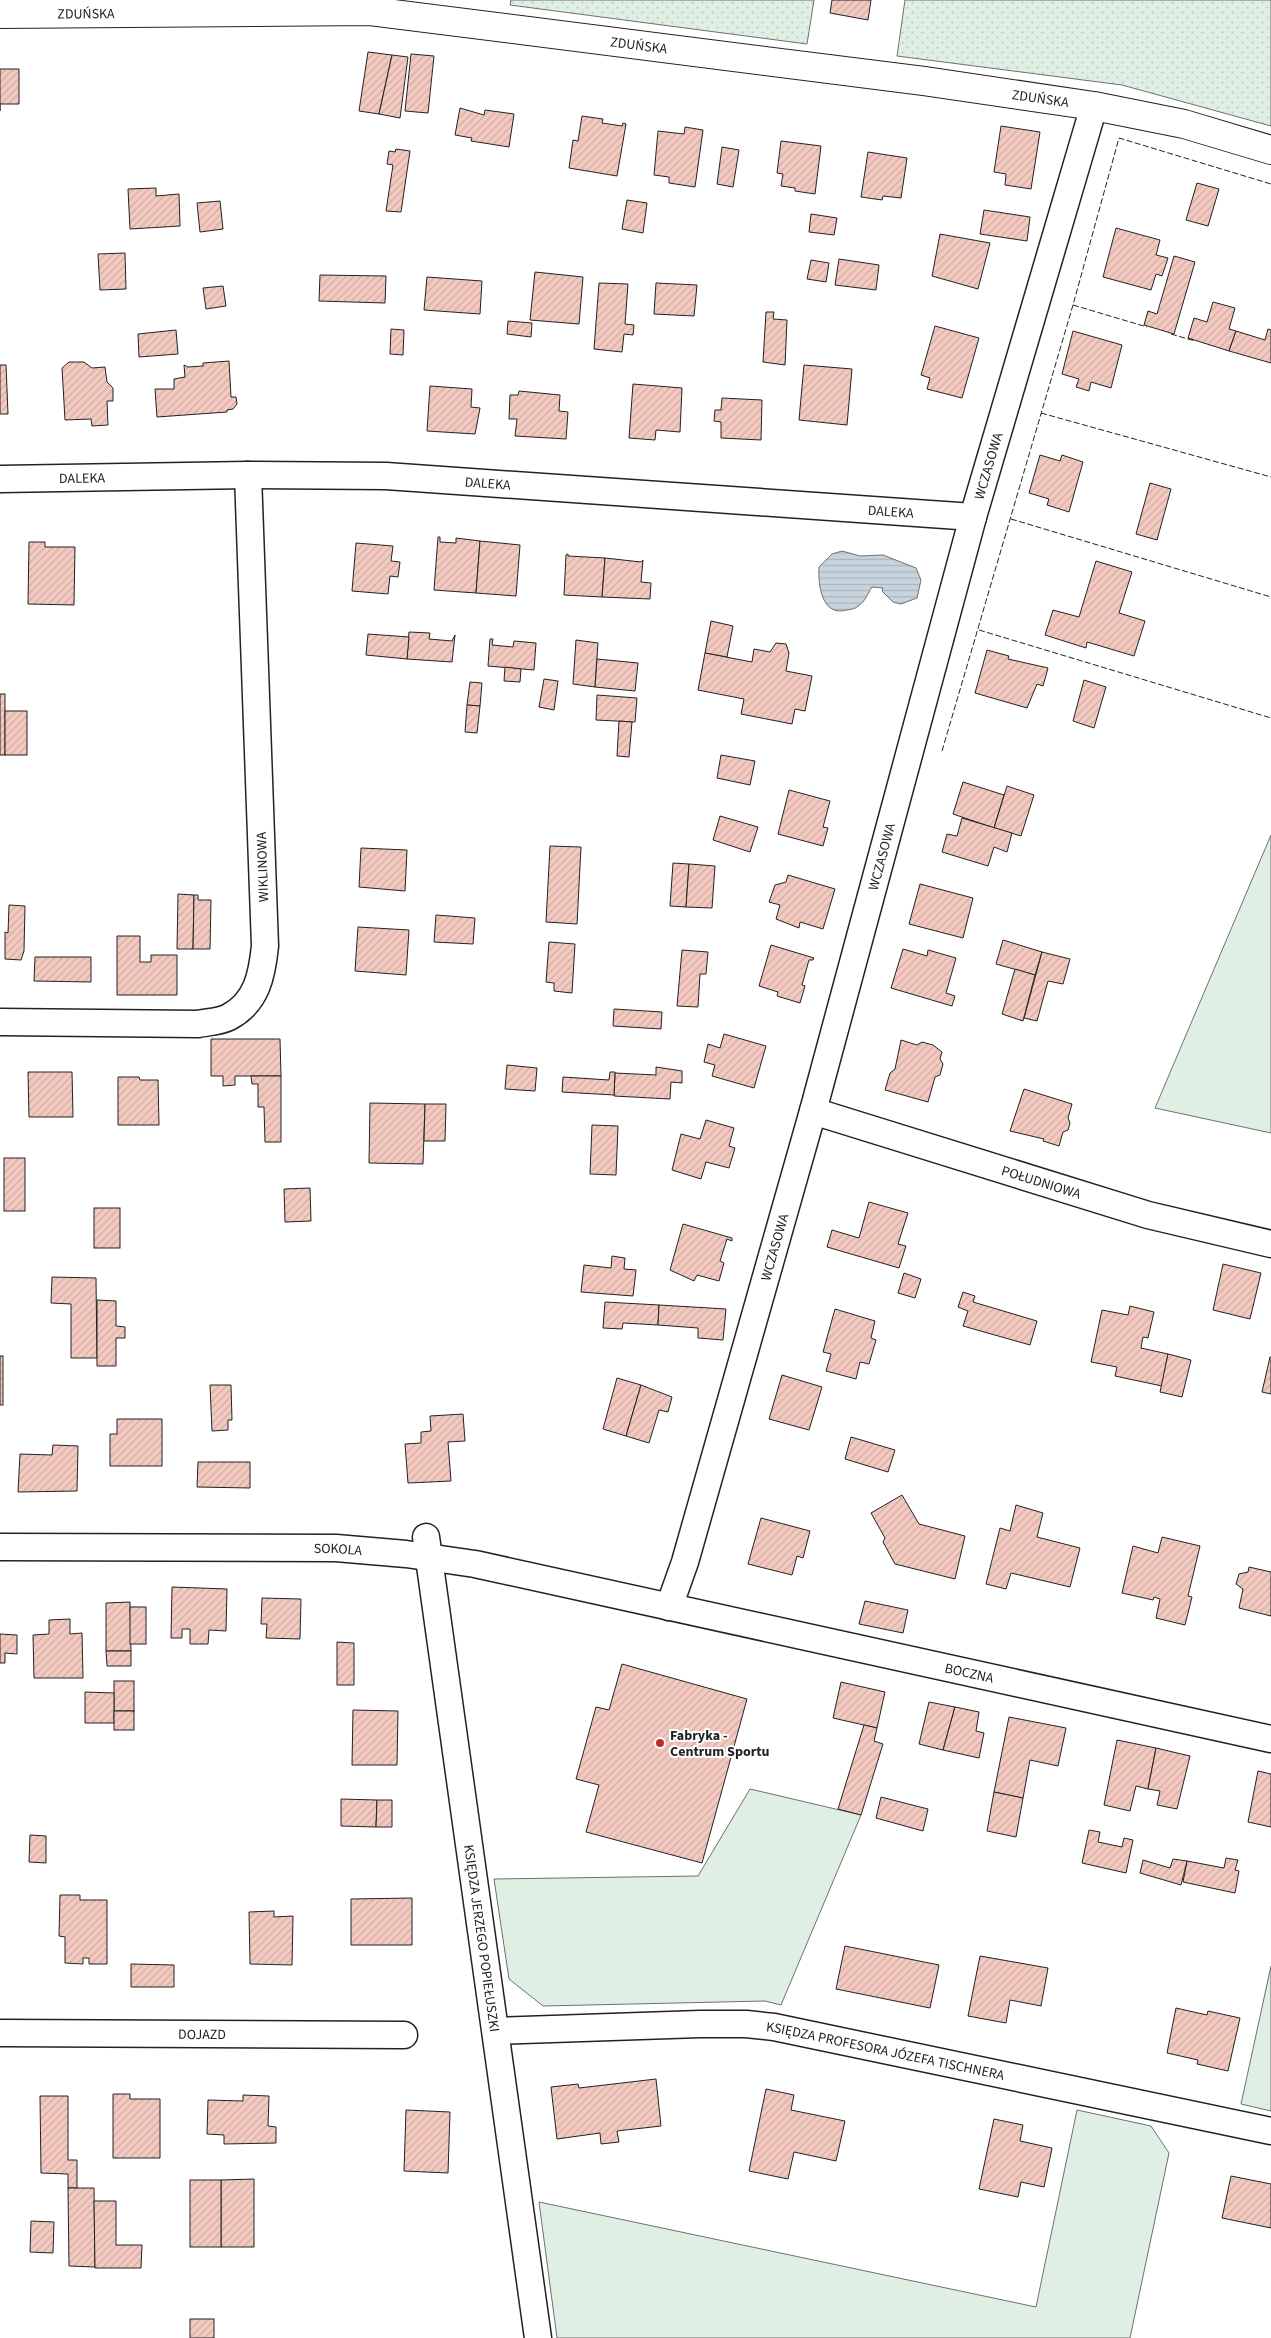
<svg xmlns="http://www.w3.org/2000/svg" width="1271" height="2338" viewBox="0 0 1271 2338" font-family="'Source Sans 3',sans-serif">
  <style>
    .green { fill: #e0efe3; stroke: #6f6f6f }
    .park { fill: url(#park-dots); stroke: #6f6f6f }
    .water { fill: url(#water-rules); stroke: #6f6f6f }
    .building { fill: url(#building-hatch); stroke: #222 }
    .lines { fill: none; stroke-linecap: round; stroke-linejoin: round }
    .minor-casing { stroke: #222; stroke-width: 29 }
    .tertiary-casing { stroke: #222; stroke-width: 30 }
    .minor { stroke: #fff; stroke-width: 26 }
    .tertiary { stroke: #fff; stroke-width: 28 }
    .fence { stroke: #222; stroke-width: 1; stroke-dasharray: 6 2.5; stroke-linecap: butt }
    .poi-dot { fill: #c62828; stroke: #fff; stroke-width: 2 }
    .labels { text-anchor: middle; stroke-width: 4; stroke-linejoin: round; paint-order: stroke }
    .street-label { font-size: 14px; fill: #222; stroke: #fff }
    .poi-label { font-size: 14px; font-weight: bold; fill: #222; stroke: #fff; text-anchor: start }
  </style>
  <defs>
    <pattern id="park-dots" width="8" height="8" patternUnits="userSpaceOnUse" patternTransform="scale(1.25)"><rect width="8" height="8" fill="#e0efe3"/><path d="M2 2h.1M6 6h.1" fill="none" stroke="#c0cdc2" stroke-width="1.8" stroke-linecap="round"/></pattern>
    <pattern id="water-rules" width="6" height="5" patternUnits="userSpaceOnUse" patternTransform="scale(1.25)"><rect width="6" height="5" fill="#c7d3dd"/><path d="M0 2.5h6" fill="none" stroke="#abb5bd"/></pattern>
    <pattern id="building-hatch" width="6" height="6" patternUnits="userSpaceOnUse" patternTransform="scale(1.25)"><rect width="6" height="6" fill="#f3c9c0"/><path d="M-1 1l2-2M0 6l6-6M5 7l2-2" fill="none" stroke="#d0aca5"/></pattern>
  </defs>
  <rect width="100%" height="100%" fill="#fff"/>
  <g class="green">
    <polygon points="1271,835 1271,1133 1155,1108"/>
    <polygon points="750,1789 861,1815 781,2005 765,2001 543,2006 509,1979 494,1879 698,1876"/>
    <polygon points="1271,1966 1271,2111 1241,2104"/>
    <polygon points="1077,2110 1151,2126 1169,2153 1130,2338 557,2338 539,2202 1036,2307"/>
  </g>
  <g class="park">
    <polygon points="511,0 814,0 807,44 510,5"/>
    <polygon points="905,0 1271,0 1271,126 1122,85 897,56"/>
  </g>
  <path class="water" d="M842,551L860,556L883,555L916,568L921,580L917,598L901,604L893,602L882,591L883,588L872,587C868,593 865,602 858,606C856,609 851,609 847,610C822,617 818,586 819,567L832,554Z"/>
  <g class="building">
    <polygon points="832,0 871,0 868,20 830,13"/>
    <polygon points="368,52 392,55 379,114 359,111"/>
    <polygon points="411,54 434,56 428,113 405,111"/>
    <polygon points="392,55 408,57 400,118 379,114"/>
    <polygon points="0,69 19,69 19,104 0,104 0,111"/>
    <polygon points="460,108 484,115 485,110 514,114 509,147 471,141 472,138 455,135"/>
    <polygon points="582,116 603,119 602,123 622,126 623,123 626,124 617,176 569,168 573,140 578,141"/>
    <polygon points="1001,126 1040,132 1031,189 1005,185 1006,174 994,172"/>
    <polygon points="685,127 703,130 695,187 669,183 669,177 654,175 658,131 684,134"/>
    <polygon points="781,141 821,146 815,194 795,191 795,188 781,186 783,174 777,173"/>
    <polygon points="722,147 739,150 733,187 717,184"/>
    <polygon points="396,149 410,151 401,212 386,211 393,165 387,164 389,151 395,152"/>
    <polygon points="868,152 907,158 901,198 883,196 882,200 861,197"/>
    <polygon points="1197,183 1219,189 1208,226 1186,220"/>
    <polygon points="156,188 156,196 179,194 180,226 130,229 128,189"/>
    <polygon points="627,200 647,203 643,233 622,229"/>
    <polygon points="220,201 223,229 200,232 197,203"/>
    <polygon points="984,210 1030,217 1027,241 980,234"/>
    <polygon points="811,214 837,218 834,235 809,232"/>
    <polygon points="1116,228 1160,240 1156,255 1168,258 1162,276 1156,274 1151,290 1103,277"/>
    <polygon points="940,234 990,243 978,289 932,276"/>
    <polygon points="125,253 126,289 100,290 98,254"/>
    <polygon points="1174,256 1195,262 1174,334 1144,325 1148,311 1157,314"/>
    <polygon points="839,259 879,265 876,290 835,285"/>
    <polygon points="811,260 829,263 826,282 807,279"/>
    <polygon points="535,272 583,277 579,324 530,320"/>
    <polygon points="320,275 386,276 385,303 319,301"/>
    <polygon points="427,277 482,281 480,314 424,310"/>
    <polygon points="599,283 628,284 625,324 634,325 633,335 624,334 622,352 594,349"/>
    <polygon points="656,283 697,285 694,316 654,314"/>
    <polygon points="223,286 226,306 206,309 203,288"/>
    <polygon points="1213,302 1235,308 1229,329 1236,331 1229,351 1188,338 1194,318 1207,322"/>
    <polygon points="766,312 774,312 773,319 787,320 785,365 763,362"/>
    <polygon points="508,321 532,323 531,337 507,334"/>
    <polygon points="935,326 979,338 962,398 927,389 930,378 921,375"/>
    <polygon points="391,329 404,330 403,355 390,354"/>
    <polygon points="1268,329 1271,330 1271,363 1229,351 1236,331 1265,340"/>
    <polygon points="176,330 178,354 139,357 138,334"/>
    <polygon points="1073,331 1122,345 1111,388 1091,382 1089,391 1076,387 1079,379 1062,374"/>
    <polygon points="229,361 231,397 236,397 237,404 233,409 227,410 227,412 157,417 155,389 174,389 174,379 185,377 184,365 188,367 203,366 203,363"/>
    <polygon points="69,362 84,362 92,368 105,367 107,382 113,388 113,401 107,401 108,425 92,426 91,419 65,420 62,368"/>
    <polygon points="0,365 6,365 8,414 0,414"/>
    <polygon points="804,365 852,369 847,425 799,420"/>
    <polygon points="633,384 682,388 680,432 656,430 655,440 629,438"/>
    <polygon points="430,386 472,389 471,407 480,408 475,434 427,431"/>
    <polygon points="519,391 560,395 559,411 568,412 566,439 515,436 517,419 509,419 510,395 518,395"/>
    <polygon points="722,398 762,400 761,440 721,438 721,422 714,421 715,410 721,410"/>
    <polygon points="1040,455 1060,461 1062,455 1083,462 1069,512 1047,505 1049,499 1029,493"/>
    <polygon points="1150,483 1171,489 1157,540 1136,534"/>
    <polygon points="438,537 440,537 440,542 456,543 456,538 480,541 476,593 434,590"/>
    <polygon points="480,541 520,545 516,596 476,593"/>
    <polygon points="29,542 45,542 45,547 75,547 74,605 28,604"/>
    <polygon points="356,543 393,546 391,561 400,562 398,577 390,576 388,594 352,591"/>
    <polygon points="568,554 568,556 605,558 602,597 564,595 566,555"/>
    <polygon points="605,558 641,562 643,560 641,582 651,583 650,599 602,597"/>
    <polygon points="1096,561 1132,572 1119,613 1145,621 1134,656 1087,642 1086,648 1045,635 1053,610 1079,617"/>
    <polygon points="711,621 733,626 727,657 705,653"/>
    <polygon points="409,632 430,633 429,639 452,641 455,635 452,662 407,659"/>
    <polygon points="368,634 409,637 407,659 366,655"/>
    <polygon points="490,639 493,639 492,645 513,647 514,641 536,643 534,670 488,666"/>
    <polygon points="576,640 598,643 595,687 573,684"/>
    <polygon points="776,643 786,644 789,653 786,671 812,676 805,711 795,709 792,724 741,714 744,699 698,690 705,653 752,662 754,649 770,652"/>
    <polygon points="987,650 1009,656 1008,659 1048,668 1043,686 1037,684 1027,708 975,693"/>
    <polygon points="597,659 638,663 635,691 595,687"/>
    <polygon points="505,667 521,669 520,682 504,681"/>
    <polygon points="544,679 558,681 554,710 539,707"/>
    <polygon points="1084,680 1106,687 1094,728 1073,721"/>
    <polygon points="470,682 482,683 480,706 467,705"/>
    <rect x="0" y="694" width="5" height="61"/>
    <polygon points="597,695 637,698 635,722 596,720"/>
    <polygon points="467,705 480,706 477,733 465,732"/>
    <rect x="5" y="711" width="22" height="44"/>
    <polygon points="619,721 632,722 629,757 617,756"/>
    <polygon points="721,755 755,761 750,785 717,778"/>
    <polygon points="963,782 1004,795 994,828 953,814"/>
    <polygon points="1007,786 1034,795 1021,836 994,828"/>
    <polygon points="789,790 830,801 823,827 828,828 823,846 778,834"/>
    <polygon points="720,816 758,827 750,852 713,840"/>
    <polygon points="962,818 1012,833 1007,852 994,847 988,866 942,852 947,834 957,836"/>
    <polygon points="550,846 581,847 577,924 546,922"/>
    <polygon points="361,848 407,850 405,891 359,887"/>
    <polygon points="673,863 689,864 686,907 670,906"/>
    <polygon points="689,864 715,866 712,908 686,907"/>
    <polygon points="788,875 835,889 823,929 800,922 799,928 776,919 780,905 769,902 775,885 786,882"/>
    <polygon points="920,884 973,898 963,938 909,924"/>
    <polygon points="178,894 194,895 193,949 177,949"/>
    <polygon points="194,895 198,895 198,900 211,900 210,949 193,949"/>
    <polygon points="9,905 25,906 24,951 21,960 5,959 5,932 8,933"/>
    <polygon points="436,915 475,918 473,944 434,942"/>
    <polygon points="358,927 409,930 406,975 355,971"/>
    <polygon points="117,936 140,936 140,962 151,962 151,955 177,955 177,995 117,995"/>
    <polygon points="1003,940 1042,952 1035,975 996,964"/>
    <polygon points="549,942 575,944 572,993 554,991 554,983 546,982"/>
    <polygon points="771,945 814,958 813,960 809,960 802,985 805,986 800,1003 777,996 778,992 759,986"/>
    <polygon points="903,949 927,956 928,950 956,958 946,993 955,996 952,1006 891,988"/>
    <polygon points="682,950 708,952 706,974 700,974 698,1007 677,1006"/>
    <polygon points="1042,952 1070,959 1063,984 1048,981 1037,1021 1024,1018"/>
    <polygon points="35,957 91,957 91,982 34,981"/>
    <polygon points="1015,969 1035,975 1023,1021 1002,1014"/>
    <polygon points="614,1009 662,1012 661,1029 613,1026"/>
    <polygon points="724,1034 766,1046 754,1088 712,1076 715,1065 704,1062 708,1044 720,1048"/>
    <polygon points="211,1039 280,1039 281,1076 235,1076 235,1085 223,1086 223,1076 211,1076"/>
    <polygon points="901,1040 917,1045 922,1042 933,1045 942,1052 940,1059 943,1064 940,1075 935,1077 928,1102 885,1090 890,1073 895,1069"/>
    <polygon points="507,1065 537,1068 535,1091 505,1089"/>
    <polygon points="656,1067 682,1071 682,1083 671,1082 670,1099 614,1096 615,1073 656,1075"/>
    <polygon points="28,1072 72,1072 73,1117 29,1117"/>
    <polygon points="610,1072 615,1072 614,1095 562,1092 563,1077 609,1080"/>
    <polygon points="251,1076 281,1076 281,1142 265,1142 264,1107 258,1107 258,1084 252,1084"/>
    <polygon points="118,1077 139,1077 140,1080 158,1080 159,1125 118,1125"/>
    <polygon points="1024,1089 1072,1104 1068,1118 1070,1123 1068,1130 1063,1132 1059,1146 1043,1141 1044,1139 1010,1131"/>
    <polygon points="370,1103 425,1104 423,1164 369,1163"/>
    <polygon points="425,1104 446,1104 445,1141 424,1141"/>
    <polygon points="706,1120 734,1128 729,1146 735,1148 729,1168 706,1162 701,1179 672,1170 681,1134 700,1139"/>
    <polygon points="592,1125 618,1126 616,1175 590,1174"/>
    <rect x="4" y="1158" width="21" height="53"/>
    <polygon points="310,1188 311,1221 285,1222 284,1189"/>
    <polygon points="869,1202 908,1213 898,1244 906,1246 899,1268 827,1247 832,1230 859,1238"/>
    <rect x="94" y="1208" width="26" height="40"/>
    <polygon points="683,1224 732,1238 732,1241 727,1239 720,1261 724,1263 719,1281 697,1275 694,1281 670,1270"/>
    <polygon points="612,1256 625,1258 624,1269 636,1270 633,1296 581,1292 584,1265 611,1268"/>
    <polygon points="1223,1264 1261,1273 1250,1319 1213,1310"/>
    <polygon points="904,1273 921,1279 915,1298 898,1293"/>
    <polygon points="52,1277 96,1278 97,1358 71,1358 71,1304 51,1303"/>
    <polygon points="963,1292 975,1296 973,1302 1037,1321 1030,1345 963,1326 968,1311 958,1307"/>
    <polygon points="97,1300 116,1301 116,1326 125,1327 125,1338 116,1338 116,1366 97,1366"/>
    <polygon points="605,1302 659,1305 658,1325 623,1323 622,1329 603,1328"/>
    <polygon points="659,1305 726,1309 723,1340 698,1338 698,1328 658,1325"/>
    <polygon points="1130,1306 1154,1312 1148,1338 1143,1337 1141,1348 1168,1354 1162,1386 1115,1376 1117,1367 1091,1362 1102,1310 1128,1315"/>
    <polygon points="835,1309 875,1321 871,1338 876,1340 869,1364 860,1362 856,1379 826,1371 831,1354 823,1352"/>
    <polygon points="1168,1354 1191,1360 1182,1397 1160,1392"/>
    <rect x="0" y="1356" width="3" height="49"/>
    <polygon points="1270,1357 1271,1357 1271,1394 1262,1392"/>
    <polygon points="782,1375 822,1387 809,1430 769,1419"/>
    <polygon points="617,1378 641,1385 626,1436 603,1429"/>
    <polygon points="210,1385 231,1385 232,1420 228,1420 228,1430 212,1431"/>
    <polygon points="641,1385 672,1397 668,1412 659,1410 649,1443 626,1436"/>
    <polygon points="463,1414 465,1441 448,1442 451,1481 408,1483 405,1444 421,1443 421,1432 431,1431 430,1416"/>
    <polygon points="117,1419 162,1419 162,1466 110,1466 110,1434 117,1434"/>
    <polygon points="851,1437 895,1450 888,1472 845,1459"/>
    <polygon points="53,1445 78,1446 77,1491 18,1492 20,1454 52,1455"/>
    <polygon points="198,1462 250,1462 250,1488 197,1487"/>
    <polygon points="902,1495 919,1524 965,1536 955,1579 895,1564 883,1542 885,1538 871,1513"/>
    <polygon points="1016,1505 1043,1513 1037,1537 1080,1548 1070,1587 1011,1573 1006,1589 986,1584 1000,1528 1010,1531"/>
    <polygon points="761,1518 810,1531 803,1558 797,1556 792,1575 748,1564"/>
    <polygon points="1162,1537 1200,1546 1188,1596 1192,1597 1185,1625 1156,1618 1160,1599 1154,1597 1153,1600 1122,1593 1133,1546 1158,1553"/>
    <polygon points="1249,1567 1271,1572 1271,1616 1239,1608 1243,1589 1236,1584 1239,1574 1248,1572"/>
    <polygon points="172,1587 227,1589 226,1631 209,1630 208,1644 190,1644 190,1629 182,1629 182,1638 171,1638"/>
    <polygon points="262,1598 301,1599 300,1639 266,1638 267,1624 261,1624"/>
    <polygon points="865,1601 908,1610 903,1633 859,1624"/>
    <polygon points="130,1602 131,1651 106,1651 106,1603"/>
    <rect x="130" y="1607" width="16" height="37"/>
    <polygon points="70,1619 70,1634 82,1633 83,1678 34,1678 33,1635 49,1634 49,1620"/>
    <polygon points="0,1634 17,1635 17,1654 5,1653 5,1663 0,1663"/>
    <polygon points="337,1642 354,1643 354,1685 337,1685"/>
    <polygon points="106,1651 131,1651 131,1666 107,1666"/>
    <polygon points="622,1664 747,1699 702,1863 586,1832 599,1785 576,1779 596,1707 609,1710"/>
    <rect x="114" y="1681" width="20" height="30"/>
    <polygon points="841,1682 885,1692 877,1728 833,1718"/>
    <polygon points="85,1692 114,1693 114,1723 85,1723"/>
    <polygon points="929,1702 955,1707 943,1750 919,1744"/>
    <polygon points="955,1707 979,1712 976,1731 984,1733 979,1758 943,1750"/>
    <polygon points="353,1710 398,1711 397,1765 352,1765"/>
    <rect x="114" y="1711" width="20" height="19"/>
    <polygon points="1009,1717 1066,1728 1058,1766 1030,1760 1023,1798 994,1792"/>
    <polygon points="864,1725 877,1728 874,1741 883,1744 861,1815 838,1809"/>
    <polygon points="1117,1740 1156,1748 1148,1789 1136,1786 1130,1811 1104,1805"/>
    <polygon points="1156,1748 1190,1756 1177,1809 1157,1805 1160,1791 1148,1789"/>
    <polygon points="1258,1771 1271,1774 1271,1827 1248,1822"/>
    <polygon points="994,1792 1023,1798 1016,1837 987,1831"/>
    <polygon points="881,1797 928,1809 923,1831 876,1818"/>
    <polygon points="341,1799 377,1800 376,1827 341,1826"/>
    <polygon points="377,1800 392,1800 392,1827 376,1827"/>
    <polygon points="1089,1830 1100,1832 1098,1842 1122,1847 1124,1838 1133,1840 1126,1873 1082,1863"/>
    <polygon points="30,1835 46,1836 46,1863 29,1862"/>
    <polygon points="1226,1858 1238,1860 1235,1870 1239,1871 1235,1893 1183,1882 1187,1861 1224,1868"/>
    <polygon points="1173,1859 1187,1861 1181,1885 1140,1873 1143,1860 1170,1868"/>
    <polygon points="60,1895 80,1895 80,1900 107,1900 107,1964 89,1964 89,1958 83,1958 83,1964 65,1963 65,1937 59,1936"/>
    <polygon points="412,1898 412,1945 351,1945 351,1899"/>
    <polygon points="274,1911 274,1917 293,1916 292,1965 250,1964 249,1912"/>
    <polygon points="845,1946 939,1965 930,2008 836,1989"/>
    <polygon points="980,1956 1048,1968 1041,2006 1010,2000 1006,2023 968,2016"/>
    <polygon points="131,1964 174,1965 174,1987 131,1987"/>
    <polygon points="1176,2008 1207,2015 1208,2011 1240,2018 1228,2071 1197,2064 1198,2060 1167,2053"/>
    <polygon points="656,2079 661,2126 617,2131 619,2142 601,2144 600,2133 557,2139 551,2087 578,2084 579,2088"/>
    <polygon points="766,2089 794,2095 791,2110 845,2121 836,2161 794,2152 788,2179 749,2171"/>
    <polygon points="113,2094 130,2094 130,2099 160,2099 160,2158 113,2158"/>
    <polygon points="243,2095 269,2096 268,2126 276,2127 276,2143 224,2144 224,2135 207,2134 208,2100 243,2101"/>
    <polygon points="40,2096 68,2096 68,2160 77,2160 77,2188 68,2188 68,2174 41,2173"/>
    <polygon points="406,2110 450,2112 448,2173 404,2171"/>
    <polygon points="994,2119 1023,2125 1020,2141 1052,2148 1044,2187 1021,2182 1018,2197 979,2189"/>
    <polygon points="1231,2176 1271,2184 1271,2228 1222,2218"/>
    <polygon points="254,2179 254,2247 221,2247 221,2180"/>
    <rect x="190" y="2180" width="31" height="67"/>
    <polygon points="68,2188 94,2188 95,2267 69,2266"/>
    <polygon points="94,2201 116,2201 116,2245 142,2245 141,2268 95,2268"/>
    <polygon points="31,2221 54,2222 53,2253 30,2252"/>
    <rect x="190" y="2319" width="24" height="19"/>
  </g>
  <g class="lines">
    <defs>
      <g id="minor">
        <path id="s1" d="M0,479L248,475L386,476L973,517"/>
        <path d="M0,1022L198,1024C207,1022 220,1022 229,1017C257,1002 262,975 265,946L248,475"/>
        <path id="s2" d="M813,1111L1148,1215L1271,1244"/>
        <path id="s3" d="M426,1537L538,2338"/>
        <path id="s4" d="M0,1547L336,1548L406,1554L475,1564L1271,1739"/>
        <path id="s5" d="M669,1607L685,1562L813,1111L973,517L1094,106"/>
        <path id="s6" d="M496,2031L700,2024H746L774,2027L1271,2131"/>
        <path id="s7" d="M0,2033L404,2035"/>
      </g>
      <g id="tertiary">
        <path id="s8" d="M0,14L370,11L924,81L1094,106L1184,124L1271,150"/>
      </g>
    </defs>
    <use href="#minor" class="minor-casing"/>
    <use href="#tertiary" class="tertiary-casing"/>
    <use href="#minor" class="minor"/>
    <use href="#tertiary" class="tertiary"/>
    <g class="fence">
      <polyline points="1073,305 1147,327"/>
      <polyline points="1171,334 1195,341"/>
      <polyline points="1041,413 1271,477"/>
      <polyline points="1011,519 1271,597"/>
      <polyline points="979,630 1271,718"/>
      <polyline points="942,751 1073,305 1119,138 1271,184"/>
    </g>
  </g>
  <circle class="poi-dot" cx="660" cy="1743" r="5"/>
  <g class="labels">
    <g class="street-label">
      <text dy="5" stroke="none"><textPath href="#s8" startOffset="86">ZDUŃSKA</textPath></text>
      <text dy="5" stroke="none"><textPath href="#s8" startOffset="641">ZDUŃSKA</textPath></text>
      <text dy="5" stroke="none"><textPath href="#s8" startOffset="1046">ZDUŃSKA</textPath></text>
      <text dy="5" stroke="none"><textPath href="#s5" startOffset="1185">WCZASOWA</textPath></text>
      <text dy="5" stroke="none"><textPath href="#s1" startOffset="82">DALEKA</textPath></text>
      <text dy="5" stroke="none"><textPath href="#s1" startOffset="488">DALEKA</textPath></text>
      <text dy="5" stroke="none"><textPath href="#s1" startOffset="892">DALEKA</textPath></text>
      <text dy="5" stroke="none"><textPath href="#s5" startOffset="780">WCZASOWA</textPath></text>
      <text transform="translate(262 867) rotate(-92)" y="5">WIKLINOWA</text>
      <text dy="5" stroke="none"><textPath href="#s2" startOffset="239">POŁUDNIOWA</textPath></text>
      <text dy="5" stroke="none"><textPath href="#s5" startOffset="375">WCZASOWA</textPath></text>
      <text dy="5" stroke="none"><textPath href="#s4" startOffset="338">SOKOLA</textPath></text>
      <text dy="5" stroke="none"><textPath href="#s4" startOffset="982">BOCZNA</textPath></text>
      <text dy="5" stroke="none"><textPath href="#s3" startOffset="405">KSIĘDZA JERZEGO POPIEŁUSZKI</textPath></text>
      <text dy="5" stroke="none"><textPath href="#s7" startOffset="202">DOJAZD</textPath></text>
      <text dy="5" stroke="none"><textPath href="#s6" startOffset="392">KSIĘDZA PROFESORA JÓZEFA TISCHNERA</textPath></text>
    </g>
    <g class="poi-label">
      <text x="670" y="1740">Fabryka -<tspan x="670" dy="16">Centrum Sportu</tspan></text>
    </g>
  </g>
</svg>
